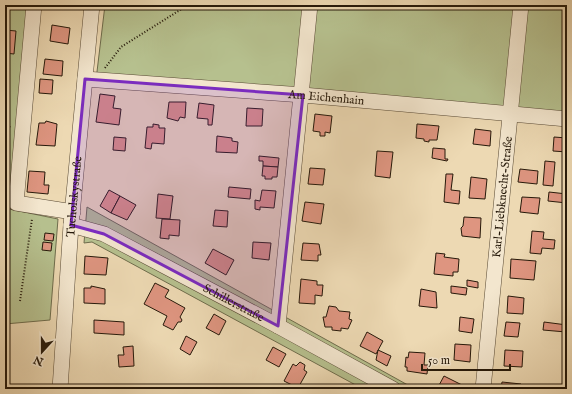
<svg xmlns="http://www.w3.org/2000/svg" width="572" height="394" viewBox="0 0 572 394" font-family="'IM FELL English',serif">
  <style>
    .green { fill: #b6c08e; stroke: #6e6c4c }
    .building { fill: #de9580; stroke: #26190a }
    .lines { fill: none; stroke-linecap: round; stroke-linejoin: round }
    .minor-casing { stroke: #584934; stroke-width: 16 }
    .path { stroke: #26190a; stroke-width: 2; stroke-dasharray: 1 2; stroke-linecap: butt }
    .minor { stroke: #f3e6ce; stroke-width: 15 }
    .marked { fill: #7b2cbf; fill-opacity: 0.2; stroke: #7b2cbf; stroke-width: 3; stroke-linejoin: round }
    .labels { text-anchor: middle; stroke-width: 3; stroke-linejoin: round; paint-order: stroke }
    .street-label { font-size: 12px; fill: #26190a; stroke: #f3e6ce }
  </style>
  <rect width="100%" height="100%" fill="#edd9b3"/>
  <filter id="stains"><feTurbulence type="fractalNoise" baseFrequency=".005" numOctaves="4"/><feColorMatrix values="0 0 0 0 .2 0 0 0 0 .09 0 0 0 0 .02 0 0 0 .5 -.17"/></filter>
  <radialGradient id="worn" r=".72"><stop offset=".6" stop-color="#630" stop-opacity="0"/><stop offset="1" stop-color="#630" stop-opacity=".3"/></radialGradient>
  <g class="green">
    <polygon points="5,5 28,5 9,209 58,219 50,320 5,324"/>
    <polygon points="105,5 567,5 567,118 96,80"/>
    <polygon points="87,207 415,389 363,389 92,242 84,243"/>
  </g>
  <g class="building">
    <polygon points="52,25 70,28 68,44 50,41"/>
    <polygon points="5,30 16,31 14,54 5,53"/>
    <polygon points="45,59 63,61 62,76 43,74"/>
    <polygon points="40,79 53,80 52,94 39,93"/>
    <polygon points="100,94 115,96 113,108 121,109 119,125 96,122"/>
    <polygon points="169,102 186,102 185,118 180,117 178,121 167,118"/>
    <polygon points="199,103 214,105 212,125 208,125 208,119 197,118"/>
    <polygon points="247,108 263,109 262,126 246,126"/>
    <polygon points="315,114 332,116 330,133 325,132 325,136 320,136 320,132 313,131"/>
    <polygon points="5,119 9,119 9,126 10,126 7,139 5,139"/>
    <polygon points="46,121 57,124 55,146 36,145 39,123 45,123"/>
    <polygon points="153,124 159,125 159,128 165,128 164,144 152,143 151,149 145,148 147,127 153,127"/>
    <polygon points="417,124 439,126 437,140 429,140 429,142 424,141 424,139 416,138"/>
    <polygon points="475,129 491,131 490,146 473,144"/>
    <polygon points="217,136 232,138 232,141 238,142 237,153 216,152"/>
    <polygon points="114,137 126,138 125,151 113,150"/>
    <polygon points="554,137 567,138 567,152 553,151"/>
    <polygon points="433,148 445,149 445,159 448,159 447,161 432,158"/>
    <polygon points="377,151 393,152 390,178 375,176"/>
    <polygon points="259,156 279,158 278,167 263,166 263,161 259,161"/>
    <polygon points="545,161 555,162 553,186 543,185"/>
    <polygon points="263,166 278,167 277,177 272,177 272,179 265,179 265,176 262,176"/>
    <polygon points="310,168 325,169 323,185 308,184"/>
    <polygon points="520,169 538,171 537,184 518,182"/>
    <polygon points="29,171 45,172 44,185 49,185 48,194 27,192"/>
    <polygon points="446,174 453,174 451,190 460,191 459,204 444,202"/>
    <polygon points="471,177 487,179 485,199 469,198"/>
    <polygon points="229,187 251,189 250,199 228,197"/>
    <polygon points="109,190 120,196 111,213 100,206"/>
    <polygon points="262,190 276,191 274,208 260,207 260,210 255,209 255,200 260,201"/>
    <polygon points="549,192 567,194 567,203 548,201"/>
    <polygon points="158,194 173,196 170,219 156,218"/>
    <polygon points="120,196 136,205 127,220 111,213"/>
    <polygon points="522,197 540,198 538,214 520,212"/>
    <polygon points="305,202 324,204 321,224 302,221"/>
    <polygon points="215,210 228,211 227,227 213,226"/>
    <polygon points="464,217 481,218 480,238 462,236 461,228 463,226"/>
    <polygon points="162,219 180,220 179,236 169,235 169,239 160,238"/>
    <polygon points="532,231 544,232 543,239 555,240 554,249 542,248 541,254 530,253"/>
    <polygon points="45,233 54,234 53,241 44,240"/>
    <polygon points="43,242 52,243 51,251 42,250"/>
    <polygon points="253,242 271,243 269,260 252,258"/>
    <polygon points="303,243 319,244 321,255 318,255 318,261 301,260"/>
    <polygon points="213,249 234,260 226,275 205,263"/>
    <polygon points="436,253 445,254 444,257 459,259 458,272 453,272 453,276 434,274"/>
    <polygon points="85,256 108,258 106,275 84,274"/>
    <polygon points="511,259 536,261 534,280 510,278"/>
    <polygon points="301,279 317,281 317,285 323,285 322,296 315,295 315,304 299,303"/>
    <polygon points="467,280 478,282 478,288 467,286"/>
    <polygon points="155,283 169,290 165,297 185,308 180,317 182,320 181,322 178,322 173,330 163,325 167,316 144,304"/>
    <polygon points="91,286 105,289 105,304 84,303 84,288 91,288"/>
    <polygon points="451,286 467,288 466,295 451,293"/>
    <polygon points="421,289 436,292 437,308 419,306"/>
    <polygon points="508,296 524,298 523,314 507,313"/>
    <polygon points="329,306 336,307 339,311 350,312 349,319 352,320 348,329 341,328 341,331 332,330 332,327 325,327 323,317 326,317"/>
    <polygon points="214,314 226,321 219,335 206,328"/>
    <polygon points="460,317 474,319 472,333 459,331"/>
    <polygon points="94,320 124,322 124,335 94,333"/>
    <polygon points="506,322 520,323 518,337 504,336"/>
    <polygon points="544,322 567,325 566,332 543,330"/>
    <polygon points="367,332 383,341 376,354 360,346"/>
    <polygon points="186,336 197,342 190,355 180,349"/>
    <polygon points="455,344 471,345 470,362 454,360"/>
    <polygon points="133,346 134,366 119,367 118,355 124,355 123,347"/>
    <polygon points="273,347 286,354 279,367 266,360"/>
    <polygon points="378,350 391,356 387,366 376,360"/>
    <polygon points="505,350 523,351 522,367 504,366"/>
    <polygon points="409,352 425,353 424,365 428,365 427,374 407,371 407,367 405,367 406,357 408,358"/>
    <polygon points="300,362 305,365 304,370 307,372 298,388 284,381 293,364 296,366"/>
    <polygon points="444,376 462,385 460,389 437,389"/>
    <polygon points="502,382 521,384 521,389 501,389"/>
    <polygon points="87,386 104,387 104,389 87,389"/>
  </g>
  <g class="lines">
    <defs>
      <g id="minor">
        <polyline points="34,5 16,203 73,212"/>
        <path id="s1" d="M85,79L303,95L567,119"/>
        <path id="s2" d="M71,225L104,234L278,326L393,389"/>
        <polyline points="278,326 310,5"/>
        <path id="s3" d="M60,389L71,225L92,5"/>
        <path id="s4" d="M483,389L521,5"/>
      </g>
    </defs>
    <use href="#minor" class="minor-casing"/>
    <g class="path">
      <polyline points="105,68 121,47 188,5"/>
      <polyline points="20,301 32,219"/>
    </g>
    <use href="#minor" class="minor"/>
  </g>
  <path class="marked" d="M85,79L303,95L278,326L104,234L71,225Z"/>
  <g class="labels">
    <g class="street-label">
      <text dy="4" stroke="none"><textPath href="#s1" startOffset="242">Am Eichenhain</textPath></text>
      <text dy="4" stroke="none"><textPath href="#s3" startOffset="193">Tucholskystraße</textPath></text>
      <text dy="4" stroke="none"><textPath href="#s4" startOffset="193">Karl-Liebknecht-Straße</textPath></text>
      <text dy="4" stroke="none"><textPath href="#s2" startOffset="181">Schillerstraße</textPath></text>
    </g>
  </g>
  <rect width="572" height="394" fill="none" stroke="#edd9b3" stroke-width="20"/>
  <rect x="6" y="6" width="560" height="382" fill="none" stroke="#26190a" stroke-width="2"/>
  <rect x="10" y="10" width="552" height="374" fill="none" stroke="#26190a"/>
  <g transform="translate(42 352) rotate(201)" stroke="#f3e6ce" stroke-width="3" paint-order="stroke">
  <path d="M0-3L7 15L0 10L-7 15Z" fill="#26190a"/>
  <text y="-6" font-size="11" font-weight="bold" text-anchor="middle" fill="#26190a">N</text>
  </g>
  <path d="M422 364v6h88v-6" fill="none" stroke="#26190a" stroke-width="2"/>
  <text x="428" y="364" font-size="12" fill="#26190a" stroke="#f3e6ce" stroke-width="3" paint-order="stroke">50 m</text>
  <rect width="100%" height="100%" filter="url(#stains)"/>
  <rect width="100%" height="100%" fill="url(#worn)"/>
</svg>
